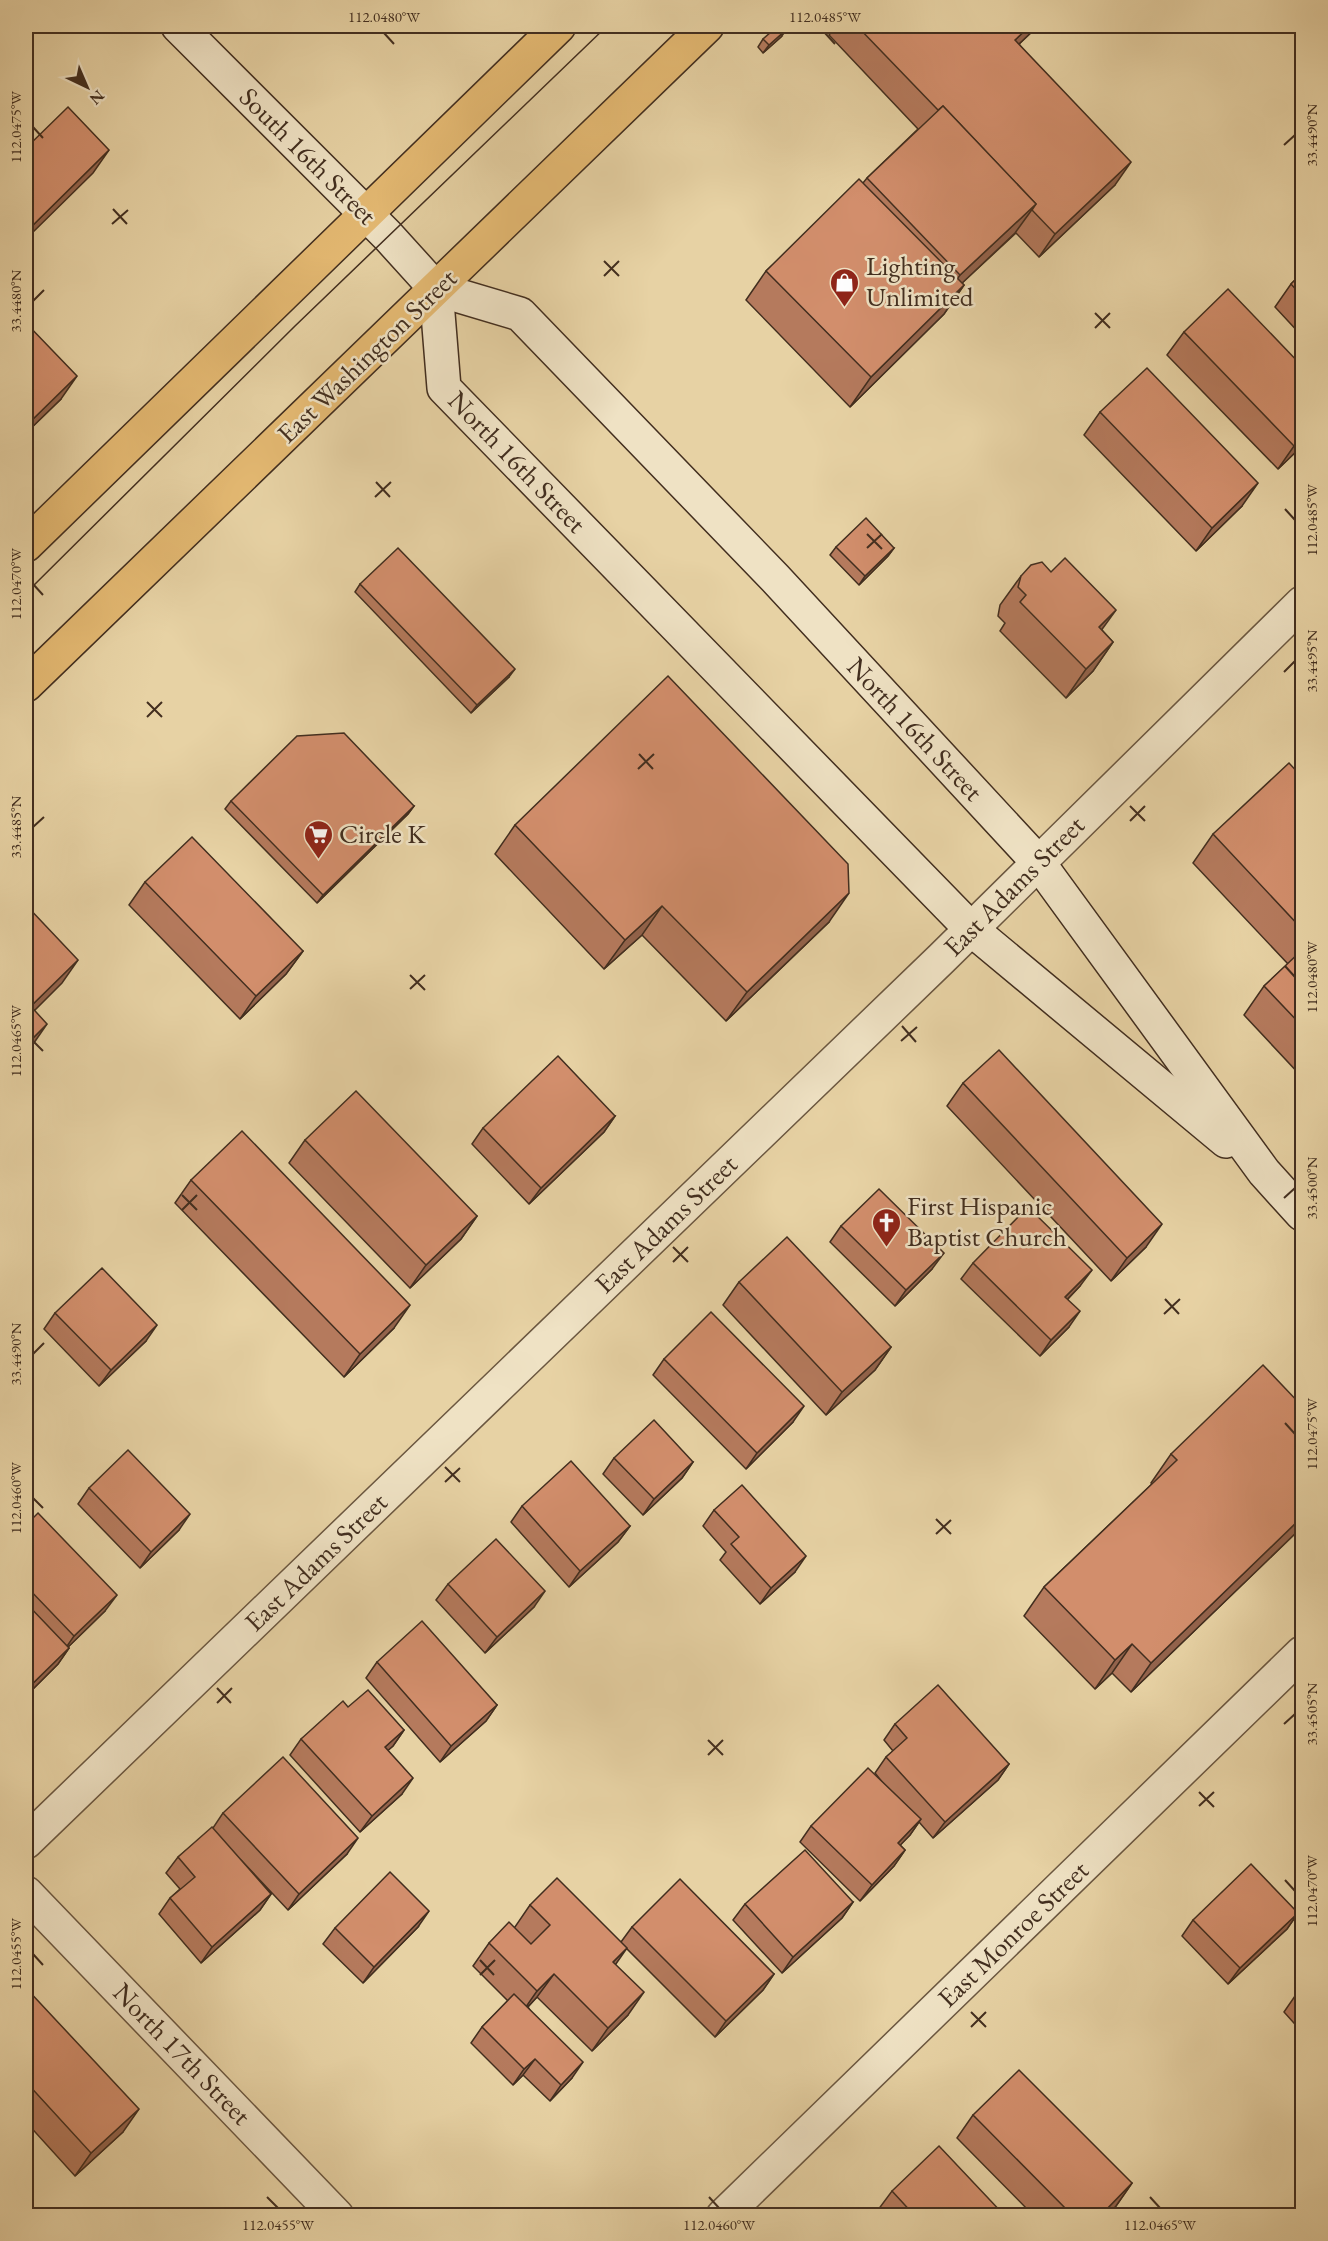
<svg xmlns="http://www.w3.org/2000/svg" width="1328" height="2241" viewBox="0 0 1328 2241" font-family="'EB Garamond',serif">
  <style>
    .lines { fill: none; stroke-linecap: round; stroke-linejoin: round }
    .street-casing { stroke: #6b5740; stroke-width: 36 }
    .secondary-casing { stroke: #422e1f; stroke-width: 36 }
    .primary-casing { stroke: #422e1f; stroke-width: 36 }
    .street { stroke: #efe2c4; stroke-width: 33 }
    .secondary { stroke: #efe2c4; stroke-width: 33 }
    .primary { stroke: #e4b972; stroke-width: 33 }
    .tram { stroke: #422e1f; stroke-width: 1.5 }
    .wall { fill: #b57a5d; stroke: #422e1f; stroke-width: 1.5 }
    .shaded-wall { fill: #93634c; stroke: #422e1f; stroke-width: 1.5 }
    .building { fill: #d28e6c; stroke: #422e1f; stroke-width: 1.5 }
    .ticks { fill: none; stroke: #422e1f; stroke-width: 2 }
    .labels { text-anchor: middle; stroke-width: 5; stroke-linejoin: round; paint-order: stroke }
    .street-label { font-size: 27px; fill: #422e1f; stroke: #efe2c4 }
    .poi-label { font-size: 27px; fill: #422e1f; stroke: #efe2c4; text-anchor: start }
    .neatline { fill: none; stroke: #422e1f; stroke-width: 2 }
    .ticks-label { font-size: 15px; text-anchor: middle; fill: #422e1f }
  </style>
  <rect width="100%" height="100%" fill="#e7d2a4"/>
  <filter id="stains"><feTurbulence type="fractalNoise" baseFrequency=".00333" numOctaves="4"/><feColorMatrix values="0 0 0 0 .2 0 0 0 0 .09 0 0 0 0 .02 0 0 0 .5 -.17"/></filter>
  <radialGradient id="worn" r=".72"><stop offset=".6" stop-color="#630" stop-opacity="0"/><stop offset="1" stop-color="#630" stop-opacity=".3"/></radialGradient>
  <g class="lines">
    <defs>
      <g id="street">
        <polyline points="26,1842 942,958 1302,603"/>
        <polyline points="26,1893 337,2216"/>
        <polyline points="723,2216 1302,1653"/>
      </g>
      <g id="secondary">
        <polyline points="178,26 388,236 436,289"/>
        <polyline points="436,289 520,314 775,578 1038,862 1264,1172 1302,1214"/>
        <polyline points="436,289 444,388 971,929 1226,1141"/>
      </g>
      <g id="primary">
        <polyline points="26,545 559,26"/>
        <polyline points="26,685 707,26"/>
      </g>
    </defs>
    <use href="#street" class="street-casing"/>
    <use href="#secondary" class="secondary-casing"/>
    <use href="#primary" class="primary-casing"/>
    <use href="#street" class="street"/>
    <use href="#secondary" class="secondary"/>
    <use href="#primary" class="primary"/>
    <polyline class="tram" points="26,593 295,326 607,26"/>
  </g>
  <g class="wall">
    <polygon points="836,26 1038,26 1019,44 1115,185 1039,257 1016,233 962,283 964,285 944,314 850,407 746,300 766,271 863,183 867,178 918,129 829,35"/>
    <polygon points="781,37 763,53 758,47 763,39"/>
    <polygon points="1302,273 1302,336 1275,307 1291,284"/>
    <polygon points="26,323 61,399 26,433"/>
    <polygon points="1184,332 1302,446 1278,469 1167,355"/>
    <polygon points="1100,412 1242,506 1196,551 1084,435"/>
    <polygon points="836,547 894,548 888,556 859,585 830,555"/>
    <polygon points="1021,576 1102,630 1113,642 1093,671 1066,698 1000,631 1005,623 998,616 1000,605"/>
    <polygon points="360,584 509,677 471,713 355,592"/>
    <polygon points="1302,777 1302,1077 1244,1015 1264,986 1288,964 1193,863 1213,834"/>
    <polygon points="231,801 414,806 408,814 317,903 225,809"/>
    <polygon points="515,825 829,922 726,1021 642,935 604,969 495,854"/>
    <polygon points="145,882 303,951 286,974 240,1019 129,905"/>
    <polygon points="963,1083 1146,1247 1111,1281 947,1106"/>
    <polygon points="615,1116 604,1132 529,1204 472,1144 483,1128"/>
    <polygon points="305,1140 477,1216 461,1239 410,1288 289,1163"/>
    <polygon points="191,1180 394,1328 344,1377 175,1203"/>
    <polygon points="841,1226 932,1269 895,1306 830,1242"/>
    <polygon points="973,1263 1080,1286 1068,1299 1069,1327 1040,1356 961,1279"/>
    <polygon points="739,1282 891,1347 875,1370 826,1415 723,1305"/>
    <polygon points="55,1313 146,1341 99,1386 44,1329"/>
    <polygon points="664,1359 793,1422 746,1469 653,1375"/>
    <polygon points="1171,1454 1302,1527 1131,1692 1112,1673 1095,1689 1024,1616 1044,1587 1152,1484 1151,1483"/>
    <polygon points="614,1458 693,1462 682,1478 643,1515 603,1474"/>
    <polygon points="89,1488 179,1530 140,1568 78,1504"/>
    <polygon points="522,1506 630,1526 618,1542 569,1587 511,1522"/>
    <polygon points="714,1510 795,1572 760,1604 720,1560 726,1552 703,1526"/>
    <polygon points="26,1525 105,1611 68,1647 69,1648 58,1664 26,1696"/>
    <polygon points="448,1584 534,1607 485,1653 436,1600"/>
    <polygon points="377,1662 497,1705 486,1721 440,1762 366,1678"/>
    <polygon points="348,1707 404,1730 393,1746 388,1750 402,1794 360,1832 290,1755 301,1739"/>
    <polygon points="895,1724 1009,1764 998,1780 933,1838 919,1822 910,1835 900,1845 905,1850 894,1866 860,1901 800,1842 811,1826 883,1783 875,1773 886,1757 893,1751 884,1740"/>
    <polygon points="223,1813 347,1854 288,1910 241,1860 271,1894 260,1910 201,1963 159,1914 170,1898 180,1889 166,1873 178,1857 213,1828"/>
    <polygon points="853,1902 842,1918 782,1973 733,1920 745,1904"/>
    <polygon points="530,1905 621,1942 632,1927 774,1974 763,1990 715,2037 626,1948 615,1964 628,2015 592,2051 537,1997 528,2007 572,2078 550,2101 523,2075 513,2085 471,2043 482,2027 508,2001 473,1966 489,1943 515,1927"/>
    <polygon points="1298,1913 1287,1929 1228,1984 1182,1936 1193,1920"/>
    <polygon points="418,1927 363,1983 323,1944 335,1928"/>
    <polygon points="26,1988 123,2132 75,2176 26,2122"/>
    <polygon points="1302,1989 1302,2032 1284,2012 1295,1996"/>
    <polygon points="973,2115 1132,2183 1116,2206 1107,2216 1034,2216 957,2138"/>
    <polygon points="892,2191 1005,2216 877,2216 875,2214"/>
  </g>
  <g class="shaded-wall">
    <polygon points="1030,26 1038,26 999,63 1015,40"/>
    <polygon points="787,29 781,37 763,53 769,45"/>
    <polygon points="109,150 93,173 26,239 26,232"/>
    <polygon points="1131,162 1115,185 1039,257 1055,234"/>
    <polygon points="1036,204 1015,233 940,304 960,275"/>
    <polygon points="964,285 944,314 850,407 871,377"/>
    <polygon points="77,376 61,399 26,433 26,429 32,420"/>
    <polygon points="1302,438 1302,446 1278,469 1294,446"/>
    <polygon points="1258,483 1242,506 1196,551 1212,528"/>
    <polygon points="894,548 888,556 859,585 865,576"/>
    <polygon points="1116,610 1095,639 1099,627"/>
    <polygon points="1113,642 1093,671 1066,698 1086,669"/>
    <polygon points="515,669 509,677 471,713 477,705"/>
    <polygon points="414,806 408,814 317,903 323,895"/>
    <polygon points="849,893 829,922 726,1021 747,992"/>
    <polygon points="662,906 642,935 604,969 625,940"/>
    <polygon points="303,951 286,974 240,1019 256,996"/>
    <polygon points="78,960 62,983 26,1019 26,1011"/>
    <polygon points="47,1024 27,1053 26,1054 26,1045"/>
    <polygon points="615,1116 604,1132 529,1204 541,1188"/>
    <polygon points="477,1216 461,1239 410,1288 426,1265"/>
    <polygon points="1162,1224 1146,1247 1111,1281 1127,1258"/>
    <polygon points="944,1253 932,1269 895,1306 906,1290"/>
    <polygon points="1092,1270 1080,1286 1054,1313 1065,1297"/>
    <polygon points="410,1305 394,1328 344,1377 360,1354"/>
    <polygon points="1080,1311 1069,1327 1040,1356 1051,1340"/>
    <polygon points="157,1325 146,1341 99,1386 111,1370"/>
    <polygon points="891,1347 875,1370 826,1415 842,1392"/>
    <polygon points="804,1406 793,1422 746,1469 757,1453"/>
    <polygon points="693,1462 682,1478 643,1515 654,1499"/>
    <polygon points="190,1514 179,1530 140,1568 151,1552"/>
    <polygon points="1302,1517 1302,1527 1131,1692 1151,1663"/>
    <polygon points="630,1526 618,1542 569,1587 580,1571"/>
    <polygon points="806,1556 795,1572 760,1604 771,1588"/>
    <polygon points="545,1591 534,1607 485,1653 497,1637"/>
    <polygon points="117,1595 105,1611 63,1652 74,1636"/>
    <polygon points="1132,1644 1112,1673 1095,1689 1115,1660"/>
    <polygon points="69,1648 58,1664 26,1696 26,1690"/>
    <polygon points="497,1705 486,1721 440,1762 451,1746"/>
    <polygon points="404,1730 393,1746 374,1763 385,1747"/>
    <polygon points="1009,1764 998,1780 933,1838 945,1822"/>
    <polygon points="413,1778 402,1794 360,1832 372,1816"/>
    <polygon points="921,1819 910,1835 887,1859 898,1843"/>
    <polygon points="358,1838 347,1854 288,1910 299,1894"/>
    <polygon points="905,1850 894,1866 860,1901 872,1885"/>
    <polygon points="271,1894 260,1910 201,1963 212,1947"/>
    <polygon points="853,1902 842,1918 782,1973 793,1957"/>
    <polygon points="429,1911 418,1927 363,1983 374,1967"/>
    <polygon points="1298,1913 1287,1929 1228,1984 1240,1968"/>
    <polygon points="627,1948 611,1971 613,1962"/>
    <polygon points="554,1974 537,1997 521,2014 537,1991"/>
    <polygon points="774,1974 763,1990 715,2037 726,2021"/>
    <polygon points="644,1992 628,2015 592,2051 608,2028"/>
    <polygon points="535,2059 523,2075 513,2085 524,2069"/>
    <polygon points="583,2062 572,2078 550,2101 561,2085"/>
    <polygon points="139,2109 123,2132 75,2176 91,2153"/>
    <polygon points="1132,2183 1116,2206 1107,2216 1100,2216"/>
  </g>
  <g class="building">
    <polygon points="778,26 784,26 787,29 769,45 763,39"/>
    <polygon points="857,26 1030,26 1015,40 1131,162 1055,234 1032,210 1036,204 943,106 938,110"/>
    <polygon points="943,106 1036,204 960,275 867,178"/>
    <polygon points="68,107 109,150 26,232 26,148"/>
    <polygon points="859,179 964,285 871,377 766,271"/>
    <polygon points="1302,273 1302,296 1291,284"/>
    <polygon points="1228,289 1302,366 1302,438 1294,446 1184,332"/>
    <polygon points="26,323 77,376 32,420 26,414"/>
    <polygon points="1147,368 1258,483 1212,528 1100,412"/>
    <polygon points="866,518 894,548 865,576 836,547"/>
    <polygon points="398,548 515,669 477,705 360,584"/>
    <polygon points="1065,558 1116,610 1099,627 1113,642 1086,669 1020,602 1026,595 1018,587 1021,576 1031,565 1042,562 1051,572"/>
    <polygon points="668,676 848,864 849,893 747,992 662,906 625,940 515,825"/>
    <polygon points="344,733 414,806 323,895 231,801 297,736"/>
    <polygon points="1289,763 1302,777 1302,929 1213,834"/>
    <polygon points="192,837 303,951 256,996 145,882"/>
    <polygon points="26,859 30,864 26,868"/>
    <polygon points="26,905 78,960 31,1006 26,1001"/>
    <polygon points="1302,950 1302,1026 1264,986"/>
    <polygon points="26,1001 47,1024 26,1045"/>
    <polygon points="999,1050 1162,1224 1127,1258 963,1083"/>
    <polygon points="558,1056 615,1116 541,1188 483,1128"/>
    <polygon points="356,1091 477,1216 426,1265 305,1140"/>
    <polygon points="242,1131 410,1305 360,1354 191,1180"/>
    <polygon points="879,1189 944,1253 906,1290 841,1226"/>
    <polygon points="1028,1207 1092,1270 1065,1297 1080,1311 1051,1340 973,1263"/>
    <polygon points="787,1237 891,1347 842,1392 739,1282"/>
    <polygon points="102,1268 157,1325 111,1370 55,1313"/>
    <polygon points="711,1312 804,1406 757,1453 664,1359"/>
    <polygon points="1263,1365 1302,1406 1302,1517 1151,1663 1132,1644 1115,1660 1044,1587 1177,1460 1171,1454"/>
    <polygon points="654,1420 693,1462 654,1499 614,1458"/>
    <polygon points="128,1450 190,1514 151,1552 89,1488"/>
    <polygon points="571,1461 630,1526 580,1571 522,1506"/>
    <polygon points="742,1485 806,1556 771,1588 731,1544 739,1537 714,1510"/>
    <polygon points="38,1513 117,1595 74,1636 26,1586 26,1525"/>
    <polygon points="496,1539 545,1591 497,1637 448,1584"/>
    <polygon points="26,1603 69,1648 26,1690"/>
    <polygon points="422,1621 497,1705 451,1746 377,1662"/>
    <polygon points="938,1685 1009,1764 945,1822 886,1757 907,1738 895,1724"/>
    <polygon points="368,1690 404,1730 385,1747 413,1778 372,1816 301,1739 343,1701 348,1707"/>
    <polygon points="283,1757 358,1838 299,1894 223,1813"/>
    <polygon points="868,1768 921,1819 898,1843 905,1850 872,1885 811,1826"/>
    <polygon points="212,1827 271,1894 212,1947 170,1898 195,1877 178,1857"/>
    <polygon points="805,1850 853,1902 793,1957 745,1904"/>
    <polygon points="1251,1864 1298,1913 1240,1968 1193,1920"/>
    <polygon points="390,1872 429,1911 374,1967 335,1928"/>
    <polygon points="557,1878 627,1948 613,1962 644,1992 608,2028 554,1974 537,1991 489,1943 509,1922 531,1944 550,1925 530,1905"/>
    <polygon points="680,1879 774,1974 726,2021 632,1927"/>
    <polygon points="26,1988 139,2109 91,2153 26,2082"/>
    <polygon points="1302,1989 1302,2004 1295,1996"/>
    <polygon points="514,1994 583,2062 561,2085 535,2059 524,2069 482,2027"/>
    <polygon points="1019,2070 1132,2183 1100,2216 1073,2216 973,2115"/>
    <polygon points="939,2146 1005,2216 915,2216 892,2191"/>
  </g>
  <path class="ticks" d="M384,33L394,44M825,33L835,44M33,127L43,138M1284,145L1295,135M113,209L127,224M112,224L128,210M604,261L619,276M604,276L619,261M33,301L44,290M1095,313L1110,328M1095,328L1110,313M376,482L390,497M375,497L391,482M1285,509L1295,520M867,534L882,549M867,548L882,534M33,584L43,595M1284,672L1295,661M147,702L162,717M147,717L162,702M639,754L653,769M638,769L654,754M1130,806L1145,821M1130,821L1145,806M33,827L44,817M1285,966L1295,977M410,975L425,990M410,989L425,975M902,1026L916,1042M33,1041L43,1051M901,1041L917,1027M182,1195L197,1210M1284,1198L1295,1188M182,1210L197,1195M673,1247L688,1262M673,1262L688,1247M1165,1299L1179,1314M1164,1314L1180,1299M33,1354L44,1343M1285,1423L1295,1434M445,1467L460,1482M445,1482L460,1468M33,1498L43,1508M936,1519L951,1534M936,1534L951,1520M217,1688L231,1703M217,1703L232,1688M1284,1724L1295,1714M708,1740L723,1755M708,1755L723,1740M1199,1792L1214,1807M1199,1806L1214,1792M1285,1880L1295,1891M33,1954L43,1965M480,1960L494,1975M480,1975L495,1960M971,2012L986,2027M971,2027L986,2012M267,2197L278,2208M709,2197L719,2208M1150,2197L1160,2208"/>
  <defs>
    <symbol id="shop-pin" viewBox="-11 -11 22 30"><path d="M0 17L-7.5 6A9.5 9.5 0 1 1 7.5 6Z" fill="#8f2418" stroke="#efe2c4"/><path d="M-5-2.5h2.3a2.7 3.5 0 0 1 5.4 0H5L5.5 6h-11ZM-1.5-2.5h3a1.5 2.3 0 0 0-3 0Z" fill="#fff"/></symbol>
    <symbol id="supermarket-pin" viewBox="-11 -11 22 30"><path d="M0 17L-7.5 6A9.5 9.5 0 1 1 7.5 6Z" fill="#8f2418" stroke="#efe2c4"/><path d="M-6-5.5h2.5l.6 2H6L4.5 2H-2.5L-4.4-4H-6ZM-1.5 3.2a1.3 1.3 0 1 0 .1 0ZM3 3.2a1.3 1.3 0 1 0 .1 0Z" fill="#fff"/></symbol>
    <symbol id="church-pin" viewBox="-11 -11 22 30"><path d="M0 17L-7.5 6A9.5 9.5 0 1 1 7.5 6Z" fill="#8f2418" stroke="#efe2c4"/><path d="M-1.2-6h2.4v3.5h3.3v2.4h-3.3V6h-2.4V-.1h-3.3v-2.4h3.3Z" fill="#fff"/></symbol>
  </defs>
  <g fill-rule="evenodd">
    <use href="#shop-pin" x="828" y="266" width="33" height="45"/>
    <use href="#supermarket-pin" x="302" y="818" width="33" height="45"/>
    <use href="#church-pin" x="870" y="1206" width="33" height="45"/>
  </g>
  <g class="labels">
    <g class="street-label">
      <text transform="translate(308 156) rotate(45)" y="9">South 16th Street</text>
      <text transform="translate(367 356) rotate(-44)" y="9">East Washington Street</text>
      <text transform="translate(517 462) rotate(46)" y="9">North 16th Street</text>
      <text transform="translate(915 729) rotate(47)" y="9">North 16th Street</text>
      <text transform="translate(1014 886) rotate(-45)" y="9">East Adams Street</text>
      <text transform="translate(666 1224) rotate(-44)" y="9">East Adams Street</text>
      <text transform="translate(316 1562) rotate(-44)" y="9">East Adams Street</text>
      <text transform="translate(1013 1934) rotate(-44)" y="9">East Monroe Street</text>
      <text transform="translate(182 2054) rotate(46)" y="9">North 17th Street</text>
    </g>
    <g class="poi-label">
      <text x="866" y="275">Lighting<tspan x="866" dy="31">Unlimited</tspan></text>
      <text x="339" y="843">Circle K</text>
      <text x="907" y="1215">First Hispanic<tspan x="907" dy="31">Baptist Church</tspan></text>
    </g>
  </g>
  <rect width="1328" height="2241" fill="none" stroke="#e7d2a4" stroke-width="66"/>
  <g transform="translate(87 87) rotate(136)" stroke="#efe2c4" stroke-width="4.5" paint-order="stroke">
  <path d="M0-4.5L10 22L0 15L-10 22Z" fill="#422e1f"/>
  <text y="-9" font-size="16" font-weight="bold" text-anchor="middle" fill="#422e1f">N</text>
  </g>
  <rect x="33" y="33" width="1262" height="2175" class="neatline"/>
  <g class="ticks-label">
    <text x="384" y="22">112.0480°W</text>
    <text x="825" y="22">112.0485°W</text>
    <text transform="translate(16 127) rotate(-90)" y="5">112.0475°W</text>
    <text transform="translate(1312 135) rotate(-90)" y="5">33.4490°N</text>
    <text transform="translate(16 301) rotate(-90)" y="5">33.4480°N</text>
    <text transform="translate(1312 520) rotate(-90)" y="5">112.0485°W</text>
    <text transform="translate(16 584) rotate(-90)" y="5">112.0470°W</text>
    <text transform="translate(1312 661) rotate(-90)" y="5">33.4495°N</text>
    <text transform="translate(16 827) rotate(-90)" y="5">33.4485°N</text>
    <text transform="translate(1312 977) rotate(-90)" y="5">112.0480°W</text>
    <text transform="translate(16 1041) rotate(-90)" y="5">112.0465°W</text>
    <text transform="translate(1312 1188) rotate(-90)" y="5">33.4500°N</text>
    <text transform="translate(16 1354) rotate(-90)" y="5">33.4490°N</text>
    <text transform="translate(1312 1434) rotate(-90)" y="5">112.0475°W</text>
    <text transform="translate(16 1498) rotate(-90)" y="5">112.0460°W</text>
    <text transform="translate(1312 1714) rotate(-90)" y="5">33.4505°N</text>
    <text transform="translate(1312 1891) rotate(-90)" y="5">112.0470°W</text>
    <text transform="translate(16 1954) rotate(-90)" y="5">112.0455°W</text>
    <text x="278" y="2230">112.0455°W</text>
    <text x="719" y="2230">112.0460°W</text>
    <text x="1160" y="2230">112.0465°W</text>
  </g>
  <rect width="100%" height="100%" filter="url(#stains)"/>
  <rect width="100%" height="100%" fill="url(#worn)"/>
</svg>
